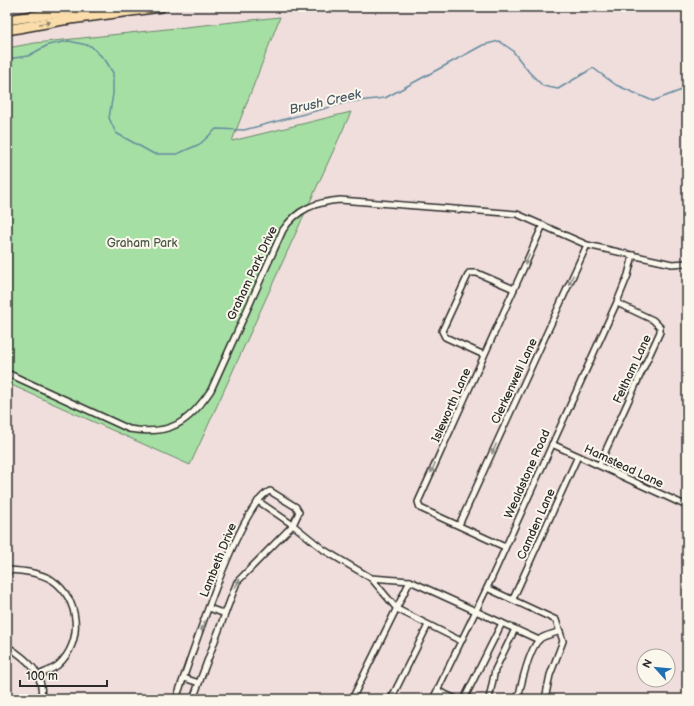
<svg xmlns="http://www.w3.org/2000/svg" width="694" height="706" viewBox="0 0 694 706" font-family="'Balsamiq Sans',sans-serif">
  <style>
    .green { fill: #a6dfa4; stroke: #688568 }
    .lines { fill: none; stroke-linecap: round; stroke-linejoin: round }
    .stream { stroke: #648a9e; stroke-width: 1.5 }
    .street-casing { stroke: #2b2b2b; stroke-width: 8 }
    .highway-casing { stroke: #2b2b2b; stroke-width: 12 }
    .street { stroke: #fbf7ec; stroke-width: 5 }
    .highway { stroke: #faddab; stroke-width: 9 }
    .oneway { fill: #92846b }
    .oneway2 { fill: #93918c }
    .labels { text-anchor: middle; stroke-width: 4; stroke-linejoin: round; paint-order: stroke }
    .park-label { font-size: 12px; fill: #4a5849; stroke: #fbf7ec }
    .street-label { font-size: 12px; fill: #2b2b2b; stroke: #fbf7ec }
    .water-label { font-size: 13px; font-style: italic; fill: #485a65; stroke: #fbf7ec }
  </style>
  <rect width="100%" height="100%" fill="#f0dedd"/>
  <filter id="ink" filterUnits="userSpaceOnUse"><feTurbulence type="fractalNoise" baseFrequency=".025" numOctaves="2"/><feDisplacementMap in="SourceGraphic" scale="8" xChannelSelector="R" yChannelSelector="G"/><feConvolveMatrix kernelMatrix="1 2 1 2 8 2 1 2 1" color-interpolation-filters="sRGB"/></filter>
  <g filter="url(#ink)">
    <polygon class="green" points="280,17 232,141 351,112 190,465 7,383 7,48 35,43"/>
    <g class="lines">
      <polyline class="stream" points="7,59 28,56 48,45 69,41 91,46 106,61 113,73 113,94 109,118 116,133 154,154 177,154 200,144 216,129 244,130 349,102 385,98 483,45 499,41 512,50 529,72 543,86 558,89 593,68 616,85 653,101 687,88"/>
      <defs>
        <g id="street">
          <polyline points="484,355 445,337 442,331 469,273 477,273 514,289"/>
          <path d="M7,373L129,429C169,436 189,423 211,390L283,230C297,209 316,202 340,200L517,214L587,245L672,264L687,263"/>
          <polyline points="552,444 687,506"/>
          <polyline points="599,465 660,332 660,327 653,320 617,303"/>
          <polyline points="258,501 293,525 324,550 371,578 410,581 539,640"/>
          <polyline points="459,525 587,245"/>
          <polyline points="505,547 420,508 418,502 543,225"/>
          <path d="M7,570C22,571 39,572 52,580C80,599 84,642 58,665C53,669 45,672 39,675"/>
          <polyline points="371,578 397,609 461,641"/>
          <polyline points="487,588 556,620 563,641 550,675 545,699"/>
          <polyline points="513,599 578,456"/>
          <polyline points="209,608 225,614"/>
          <path d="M7,646C27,659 45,673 41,699"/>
          <polyline points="184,678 199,683"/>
          <polyline points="438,691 456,699"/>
          <path d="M176,699C190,662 239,503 270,491L296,507L299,512L293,525L237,582L193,699"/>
          <polyline points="352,699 410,581"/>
          <polyline points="391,699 428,625"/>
          <polyline points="433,699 487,588 617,302 628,275 633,255"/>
          <polyline points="464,699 502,623"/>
          <polyline points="489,699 495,670 515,629"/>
          <path d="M518,699C521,685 529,648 540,639C545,635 554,634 560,631"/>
        </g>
        <g id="highway">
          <polyline points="7,20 91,7"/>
          <polyline points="7,30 63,20 161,7"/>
        </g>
      </defs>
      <use href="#street" class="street-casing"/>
      <use href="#highway" class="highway-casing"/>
      <use href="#street" class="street"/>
      <use href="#highway" class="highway"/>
    </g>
    <defs><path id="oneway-solid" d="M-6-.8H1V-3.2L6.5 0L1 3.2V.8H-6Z"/></defs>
    <use class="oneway" href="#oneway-solid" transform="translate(45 23) rotate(-10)"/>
    <g class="oneway2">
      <use href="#oneway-solid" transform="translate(527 260) rotate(114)"/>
      <use href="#oneway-solid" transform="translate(571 280) rotate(114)"/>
      <use href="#oneway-solid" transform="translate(494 449) rotate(114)"/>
      <use href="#oneway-solid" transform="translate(433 468) rotate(114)"/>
      <use href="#oneway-solid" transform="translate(237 584) rotate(-60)"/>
      <use href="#oneway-solid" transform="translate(203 626) rotate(110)"/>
    </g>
  </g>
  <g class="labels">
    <g class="park-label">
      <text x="142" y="247">Graham Park</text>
    </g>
    <g class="street-label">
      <text transform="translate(252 273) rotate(-65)" y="4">Graham Park Drive</text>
      <text transform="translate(632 369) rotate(-65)" y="4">Feltham Lane</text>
      <text transform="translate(514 381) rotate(-65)" y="4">Clerkenwell Lane</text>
      <text transform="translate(451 405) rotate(-66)" y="4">Isleworth Lane</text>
      <text transform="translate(624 466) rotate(25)" y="4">Hamstead Lane</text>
      <text transform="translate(527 474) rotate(-66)" y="4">Wealdstone Road</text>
      <text transform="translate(536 524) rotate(-66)" y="4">Camden Lane</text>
      <text transform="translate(218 560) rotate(-68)" y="4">Lambeth Drive</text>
    </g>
    <g class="water-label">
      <text transform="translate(325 101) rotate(-13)" y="5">Brush Creek</text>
    </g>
  </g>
  <rect width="694" height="706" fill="none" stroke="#fbf7ec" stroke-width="24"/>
  <rect x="12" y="12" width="670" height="682" fill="none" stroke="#2b2b2b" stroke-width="1.5" filter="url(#ink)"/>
  <g transform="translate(656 668) rotate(297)"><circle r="19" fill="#fbf7ec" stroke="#a8a59f"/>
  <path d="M0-3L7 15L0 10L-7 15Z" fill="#1f6fb2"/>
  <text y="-6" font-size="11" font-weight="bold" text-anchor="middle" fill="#2b2b2b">N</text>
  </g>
  <path d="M20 680v6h87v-6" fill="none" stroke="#2b2b2b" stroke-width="2"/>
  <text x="26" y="680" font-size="12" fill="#2b2b2b" stroke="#fbf7ec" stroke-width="3" paint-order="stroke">100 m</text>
</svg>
